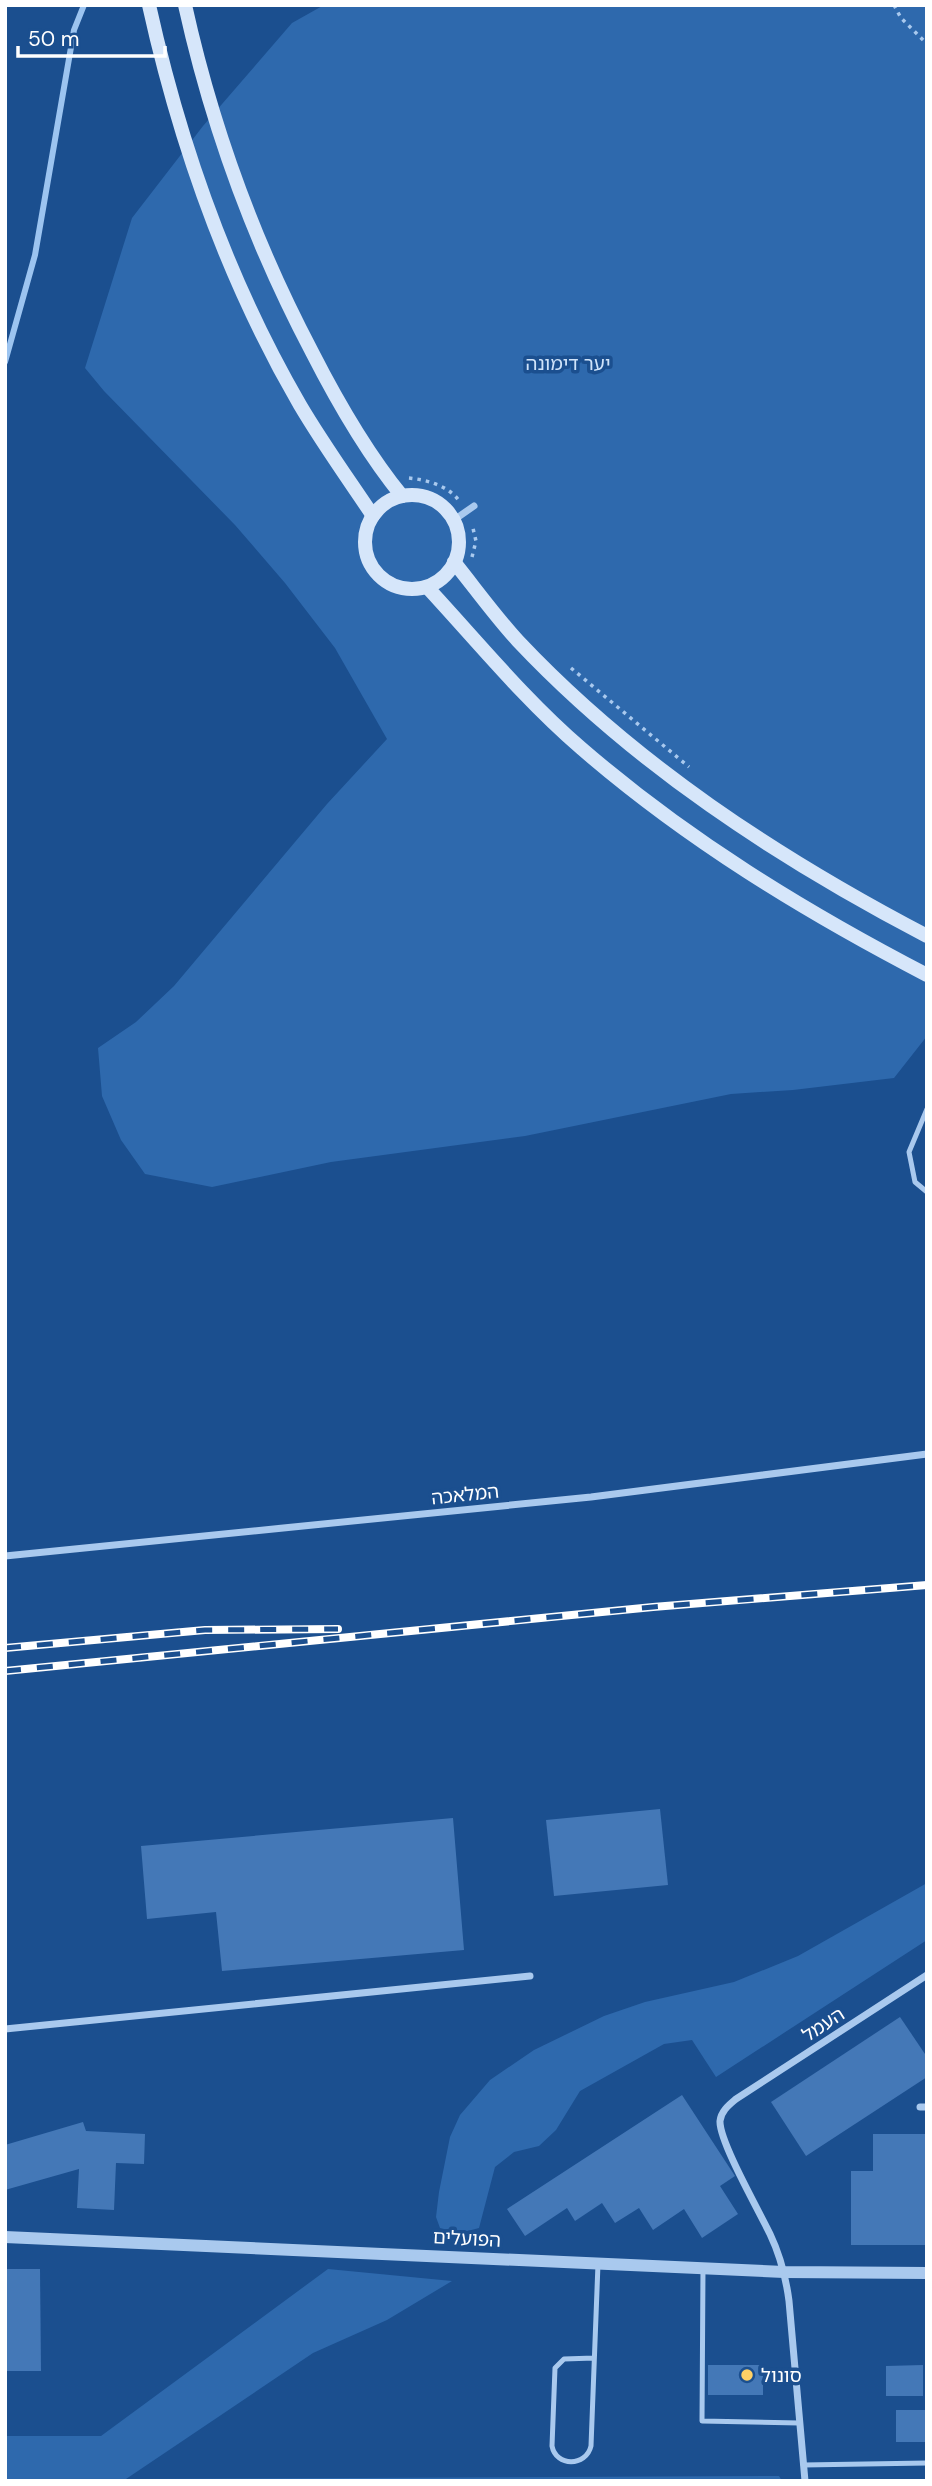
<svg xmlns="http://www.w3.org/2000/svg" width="932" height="2486" viewBox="0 0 932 2486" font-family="'DM Sans','Noto Sans Hebrew',sans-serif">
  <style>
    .green { fill: #2e69ad }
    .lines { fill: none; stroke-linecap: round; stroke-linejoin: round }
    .stream { stroke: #9cc4f0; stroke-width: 6 }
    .building { fill: #4478b7 }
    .path { stroke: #a9c9ee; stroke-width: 3.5; stroke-dasharray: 3.5 5; stroke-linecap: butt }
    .service { stroke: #a9c9ee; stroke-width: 5 }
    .minor { stroke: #a9c9ee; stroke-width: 7 }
    .tertiary { stroke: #a9c9ee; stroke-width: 12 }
    .secondary { stroke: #d6e6fa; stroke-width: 14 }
    .rail-casing { stroke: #fff; stroke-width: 8 }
    .rail { stroke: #1b4f8f; stroke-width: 5; stroke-dasharray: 16; stroke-linecap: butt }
    .poi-dot { fill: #ffd166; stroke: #1b4f8f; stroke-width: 2.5 }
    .labels { text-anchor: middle; stroke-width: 7; stroke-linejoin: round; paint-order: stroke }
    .park-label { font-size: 19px; fill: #cfe3fa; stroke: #1b4f8f }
    .street-label { font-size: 19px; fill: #fff; stroke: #1b4f8f }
    .poi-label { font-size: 19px; fill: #fff; stroke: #1b4f8f; text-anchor: start }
  </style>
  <rect width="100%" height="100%" fill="#1b4f8f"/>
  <g class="green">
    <polygon points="324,5 927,5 927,1036 894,1078 793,1090 731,1094 525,1136 331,1162 212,1187 145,1174 121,1140 102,1096 98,1048 136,1022 174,986 327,804 387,739 335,648 285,583 235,525 104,391 85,368 132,218 203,126 292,23"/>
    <polygon points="927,1883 927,1940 716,2077 692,2040 664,2044 580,2091 556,2130 539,2146 514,2152 495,2167 479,2228 460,2233 440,2228 436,2217 439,2192 450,2137 460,2115 490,2080 534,2050 604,2016 645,2002 734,1982 798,1956"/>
    <polygon points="328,2269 452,2281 387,2320 313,2353 126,2479 779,2476 782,2481 5,2481 5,2436 101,2436"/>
  </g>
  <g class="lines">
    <polyline class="stream" points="5,362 35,255 74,30 84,5"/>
  </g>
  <g class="building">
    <polygon points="660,1809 668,1885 554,1896 546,1820"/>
    <polygon points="453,1818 464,1950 222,1971 216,1912 147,1919 141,1846"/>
    <polygon points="900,2017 927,2057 927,2077 806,2156 771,2102"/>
    <polygon points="682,2095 735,2176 720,2186 738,2214 702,2238 684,2209 653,2230 639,2208 615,2223 602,2203 575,2221 567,2208 525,2236 507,2209"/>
    <polygon points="83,2122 86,2131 145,2134 144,2164 116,2163 114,2210 77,2208 79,2169 5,2190 5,2145"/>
    <polygon points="873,2134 927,2134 927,2245 851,2245 851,2171 873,2171"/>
    <polygon points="5,2269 40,2269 41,2371 5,2371"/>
    <rect x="708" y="2365" width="55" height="30"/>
    <polygon points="923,2365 923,2396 886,2396 886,2366"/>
    <rect x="896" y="2410" width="31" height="32"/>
  </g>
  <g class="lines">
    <g class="path">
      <polyline points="894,5 901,18 927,44"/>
      <path d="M409,478C428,480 449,486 460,502"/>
      <polyline points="472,557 476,541 472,524"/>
      <polyline points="571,668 689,767"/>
    </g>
    <g class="service">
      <polyline points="927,1109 909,1152 915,1182 927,1192"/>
      <polyline points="703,2269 702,2421 799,2423"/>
      <path d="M594,2358L564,2359L555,2368L552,2446C556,2467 586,2467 591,2446L598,2264"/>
      <polyline points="803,2465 927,2463"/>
    </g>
    <g class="minor">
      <polyline points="454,520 474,506"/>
      <polyline points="5,1556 591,1497 927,1454"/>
      <polyline points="5,2029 530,1976"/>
      <polyline points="920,2107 927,2107"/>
      <path d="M805,2481L789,2301C786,2278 780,2255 770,2234C759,2211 719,2141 720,2121C721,2111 729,2105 736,2099L927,1975"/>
    </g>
    <polyline class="tertiary" points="5,2237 784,2272 927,2273"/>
    <g class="secondary">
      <path d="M149,5C180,145 228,281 300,405C323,444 349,480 373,516"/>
      <path d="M185,5C212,127 254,242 312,352C338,403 366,452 402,496"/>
      <circle cx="412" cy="542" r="47"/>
      <path d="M454,562C475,588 495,616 518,641C634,764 778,858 927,936"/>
      <path d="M427,587C477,641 525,700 581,748C686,839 804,911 927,975"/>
    </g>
    <defs>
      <g id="rail">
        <polyline points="5,1648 205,1630 338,1629"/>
        <polyline points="5,1671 653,1607 927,1585"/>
      </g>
    </defs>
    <use href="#rail" class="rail-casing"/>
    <use href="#rail" class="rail"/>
  </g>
  <circle class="poi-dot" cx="747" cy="2375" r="7"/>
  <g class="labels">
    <g class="park-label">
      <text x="568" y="370">יער דימונה</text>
    </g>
    <g class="street-label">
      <text transform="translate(465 1494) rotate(-6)" y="7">המלאכה</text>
      <text transform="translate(823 2024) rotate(-33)" y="7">העמל</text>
      <text transform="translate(467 2238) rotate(3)" y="7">הפועלים</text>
    </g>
    <g class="poi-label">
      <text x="761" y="2382">סונול</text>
    </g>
  </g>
  <rect width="932" height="2486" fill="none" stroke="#ffffff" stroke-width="14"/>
  <path d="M18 46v10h147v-10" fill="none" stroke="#ffffff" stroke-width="3.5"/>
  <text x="28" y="46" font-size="21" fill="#ffffff" stroke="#1b4f8f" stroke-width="5" paint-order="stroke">50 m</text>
</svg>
